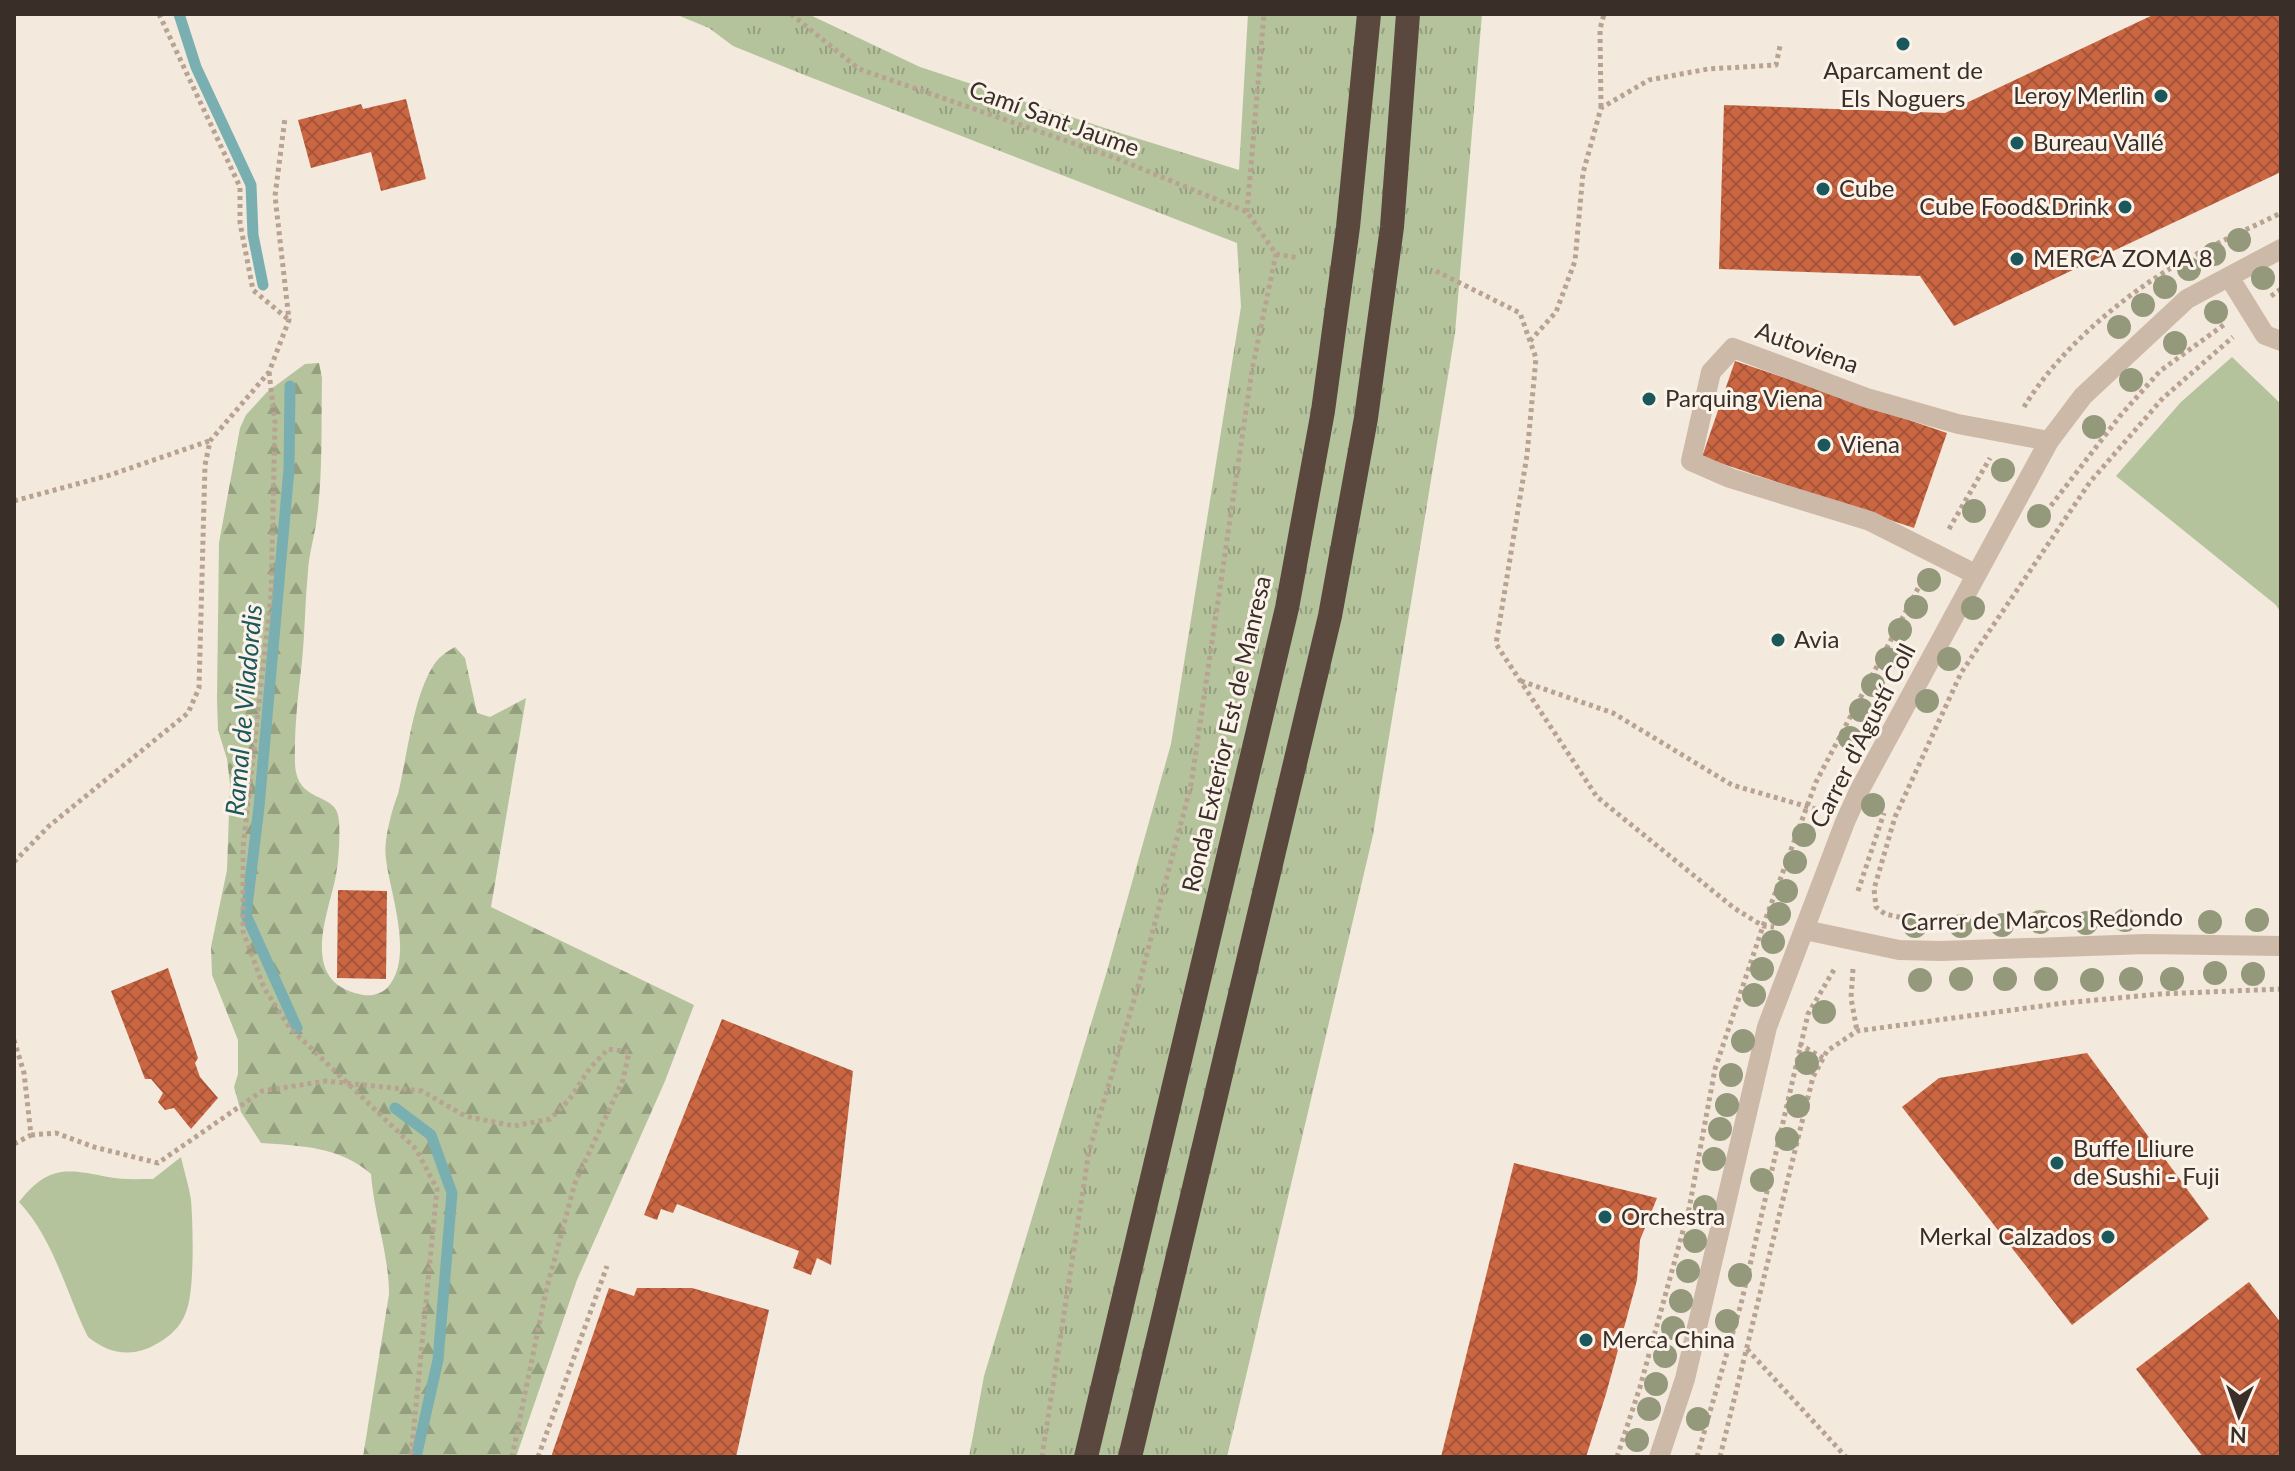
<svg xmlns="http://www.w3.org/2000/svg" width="2295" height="1471" viewBox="0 0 2295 1471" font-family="Lato,sans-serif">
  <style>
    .grass { fill: url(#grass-tufts) }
    .forest { fill: url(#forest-firs) }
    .green { fill: #b5c39c }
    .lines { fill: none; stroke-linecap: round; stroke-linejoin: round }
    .stream { stroke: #7aafb2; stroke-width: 11 }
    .building { fill: url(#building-cross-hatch) }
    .path { stroke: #b8a392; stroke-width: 5; stroke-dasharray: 4 4; stroke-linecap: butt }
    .minor { stroke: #ccb9a8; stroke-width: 20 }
    .highway { stroke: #5a483f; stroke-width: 24 }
    .tree { fill: #94997b }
    .poi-dot { fill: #1c575c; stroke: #fbf3e9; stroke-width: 3 }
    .labels { text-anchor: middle; stroke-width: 6; stroke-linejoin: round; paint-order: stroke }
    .poi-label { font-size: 24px; fill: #392e28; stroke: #fbf3e9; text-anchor: start }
    .street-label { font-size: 24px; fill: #392e28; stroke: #fbf3e9 }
    .water-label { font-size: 26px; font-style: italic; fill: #1c575c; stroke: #fbf3e9 }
  </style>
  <defs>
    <pattern id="grass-tufts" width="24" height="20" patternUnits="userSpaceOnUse" patternTransform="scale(2)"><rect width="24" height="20" fill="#b5c39c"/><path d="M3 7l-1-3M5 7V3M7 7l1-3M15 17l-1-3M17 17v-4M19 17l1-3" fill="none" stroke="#949f7f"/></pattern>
    <pattern id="forest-firs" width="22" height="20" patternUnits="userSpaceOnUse" patternTransform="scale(2)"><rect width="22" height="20" fill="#b5c39c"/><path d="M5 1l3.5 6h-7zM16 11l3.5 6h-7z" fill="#949f7f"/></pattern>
    <pattern id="building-cross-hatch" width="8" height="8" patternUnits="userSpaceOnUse" patternTransform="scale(2)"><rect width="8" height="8" fill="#cb6643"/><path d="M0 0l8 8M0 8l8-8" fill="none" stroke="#a65438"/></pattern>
  </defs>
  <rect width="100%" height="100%" fill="#f3e9dd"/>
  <polygon class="grass" points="675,14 808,14 920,67 1120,133 1239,170 1248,14 1482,14 1455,333 1373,835 1227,1457 969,1457 984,1376 1107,971 1171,744 1241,307 1237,243 802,74 733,46 709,28"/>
  <path class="forest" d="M319,363L322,378C321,424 323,472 317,517C315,535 309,553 308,571C305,601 305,631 302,662C298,695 294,730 295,764C297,806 338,790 339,821C340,838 339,858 336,875C329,913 298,980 359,994C368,997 380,995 387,988C415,959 390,893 386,859C383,842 392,809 398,794C407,757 413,699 432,668C437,658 446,652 455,647L465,658L477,713L490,717L526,698L491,907L694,1005L665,1081L577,1280L516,1457H363L389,1294C389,1254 374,1215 371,1174C339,1146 301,1146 261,1143L241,1112L234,1087L238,1074V1040L212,975L211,947L227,870L230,784L227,759L218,730L217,699L219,543L240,428L246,415L267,392L305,364Z"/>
  <g class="green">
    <polygon points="2232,357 2281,404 2281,613 2276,605 2116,476 2181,402"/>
    <path d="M181,1157C184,1171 189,1186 191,1200C193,1225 195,1290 186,1312C180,1330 163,1342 146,1349C124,1357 106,1351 88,1337C66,1293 54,1239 19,1202C47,1166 66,1168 108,1177C122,1180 138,1179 153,1179Z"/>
  </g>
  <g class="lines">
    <g class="stream">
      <polyline points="179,14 196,67 251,185 253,235 263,285"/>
      <polyline points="290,386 289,469 259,807 246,915 297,1028"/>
      <polyline points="395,1108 431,1135 452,1193 438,1360 416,1457"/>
    </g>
  </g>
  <g class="building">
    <polygon points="2155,14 2281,14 2281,172 1954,326 1920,276 1719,269 1724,105 1945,113"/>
    <polygon points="406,99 426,179 381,191 371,152 311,168 298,120 361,104 363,109"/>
    <polygon points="1735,361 1947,433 1914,528 1702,457"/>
    <polygon points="338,890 387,891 386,979 337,978"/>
    <polygon points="168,968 198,1058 195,1063 200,1077 218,1098 191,1129 174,1108 165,1110 158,1102 163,1093 151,1079 145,1079 111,991"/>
    <polygon points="722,1019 853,1071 831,1265 817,1258 811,1275 793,1268 799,1251 677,1204 673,1213 661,1209 657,1220 644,1215"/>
    <polygon points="2087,1053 2209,1219 2072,1325 1902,1107 1939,1078"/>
    <polygon points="1514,1163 1657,1198 1640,1240 1637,1280 1606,1394 1586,1457 1441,1457"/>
    <polygon points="2249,1282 2281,1323 2281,1457 2203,1457 2136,1369"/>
    <polygon points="609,1288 634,1296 637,1288 692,1288 769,1310 736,1457 657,1455 656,1457 551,1457"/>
  </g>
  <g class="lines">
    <g class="path">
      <polyline points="159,14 240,187 240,223 253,290 289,320"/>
      <polyline points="791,14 859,69 1113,157 1247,212 1276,254 1299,258"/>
      <polyline points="1601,107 1600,29 1604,14"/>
      <polyline points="1247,212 1264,14"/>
      <polyline points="1436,271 1520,313 1536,358 1527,455 1496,644 1597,797 1734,908 1763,926 1774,927"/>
      <polyline points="2271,296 2281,289"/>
      <polyline points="1530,341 1556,312 1575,261 1583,173 1601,108 1649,80 1708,69 1776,65 1780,46"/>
      <polyline points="269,372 275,423 271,596 243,848 243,931 264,988 290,1028 416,1149 437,1189 411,1457"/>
      <path d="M2024,407C2058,351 2120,298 2176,265C2210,246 2246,230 2281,213"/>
      <polyline points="14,501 110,475 209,441"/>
      <polyline points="2046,512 2120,416 2160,371 2225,324"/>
      <polyline points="1949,529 1990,458"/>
      <polyline points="1521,681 1613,713 1732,785 1819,810"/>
      <polyline points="14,862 49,826 188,713 199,688 205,465 210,441 269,372 289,320 275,196 285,118"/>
      <polyline points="1858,891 1884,813"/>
      <polyline points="1908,919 1885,914 1876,907 1874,889 1895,817 1961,673 2090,482 2163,398 2233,337"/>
      <polyline points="1853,969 1851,998 1857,1031"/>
      <polyline points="14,1040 24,1073 31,1135 14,1144"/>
      <polyline points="1799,1044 1823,1058"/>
      <polyline points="31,1135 56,1133 94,1147 158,1163 262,1091 326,1081 422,1091 465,1116 514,1126 550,1119 569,1100 590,1068 608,1049 629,1052 623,1080 575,1183 546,1291 512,1457"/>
      <polyline points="1747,1349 1846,1457"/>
      <polyline points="538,1457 607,1266"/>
      <polyline points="1042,1457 1089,1151 1140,980 1191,785 1252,370 1276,254"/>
      <polyline points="1617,1457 1640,1387 1689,1209 1715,1069 1763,926 1816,782 1924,577"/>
      <polyline points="1697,1457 1741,1304 1808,1014 1835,968"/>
      <polyline points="1720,1457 1813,1077 1827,1051 1857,1031 2064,1003 2160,994 2281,989"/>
    </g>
    <g class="minor">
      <polyline points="2229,277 2265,335 2281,341"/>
      <polyline points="1975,574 1870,521 1730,478 1691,461 1711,372 1733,348 1867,398 1958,424 2049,441"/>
      <polyline points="1805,930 1899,950 1941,951 2146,944 2281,946"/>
      <polyline points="1659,1457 1685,1379 1767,1027 1845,822 1859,791 2049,441 2083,396 2187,299 2281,249"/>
    </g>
    <g class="highway">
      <polyline points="1086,1457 1287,608 1323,411 1348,227 1369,14"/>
      <polyline points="1130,1457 1330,616 1366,418 1392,227 1408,14"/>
    </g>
  </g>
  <g class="tree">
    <circle cx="2239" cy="240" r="12"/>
    <circle cx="2214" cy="254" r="12"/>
    <circle cx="2189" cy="269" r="12"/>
    <circle cx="2263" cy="278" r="12"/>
    <circle cx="2165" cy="287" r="12"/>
    <circle cx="2143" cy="305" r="12"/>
    <circle cx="2216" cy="312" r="12"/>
    <circle cx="2119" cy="327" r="12"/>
    <circle cx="2175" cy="343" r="12"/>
    <circle cx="2131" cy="380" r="12"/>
    <circle cx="2094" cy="427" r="12"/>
    <circle cx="2003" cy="470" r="12"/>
    <circle cx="1974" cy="511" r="12"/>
    <circle cx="2039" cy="516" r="12"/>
    <circle cx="1929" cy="580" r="12"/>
    <circle cx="1916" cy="607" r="12"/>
    <circle cx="1973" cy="608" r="12"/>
    <circle cx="1900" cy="630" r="12"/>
    <circle cx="1887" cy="659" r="12"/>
    <circle cx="1949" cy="659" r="12"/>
    <circle cx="1873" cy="685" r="12"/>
    <circle cx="1927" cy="701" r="12"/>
    <circle cx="1861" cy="710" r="12"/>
    <circle cx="1850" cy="738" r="12"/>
    <circle cx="1873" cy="805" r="12"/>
    <circle cx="1804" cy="835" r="12"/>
    <circle cx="1795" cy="862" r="12"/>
    <circle cx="1786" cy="891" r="12"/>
    <circle cx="1779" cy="914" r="12"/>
    <circle cx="2125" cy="920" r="12"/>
    <circle cx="2257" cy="920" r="12"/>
    <circle cx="2040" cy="922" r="12"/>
    <circle cx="2210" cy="922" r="12"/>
    <circle cx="2086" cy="923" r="12"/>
    <circle cx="2002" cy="925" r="12"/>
    <circle cx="1915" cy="926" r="12"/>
    <circle cx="1961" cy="926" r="12"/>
    <circle cx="1773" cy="942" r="12"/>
    <circle cx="1762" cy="969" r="12"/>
    <circle cx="2215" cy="973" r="12"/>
    <circle cx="2253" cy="974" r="12"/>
    <circle cx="1961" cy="979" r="12"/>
    <circle cx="2005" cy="979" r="12"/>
    <circle cx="2046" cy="979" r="12"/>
    <circle cx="2131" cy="979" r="12"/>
    <circle cx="2172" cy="979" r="12"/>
    <circle cx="1920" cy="980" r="12"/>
    <circle cx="2092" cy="980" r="12"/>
    <circle cx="1754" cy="995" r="12"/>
    <circle cx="1824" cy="1012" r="12"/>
    <circle cx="1743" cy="1041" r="12"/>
    <circle cx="1807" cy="1063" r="12"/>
    <circle cx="1731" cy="1075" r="12"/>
    <circle cx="1727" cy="1105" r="12"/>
    <circle cx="1798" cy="1106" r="12"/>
    <circle cx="1720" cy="1129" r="12"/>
    <circle cx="1787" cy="1139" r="12"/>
    <circle cx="1714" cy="1159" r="12"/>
    <circle cx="1762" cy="1180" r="12"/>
    <circle cx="1705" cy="1207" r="12"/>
    <circle cx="1695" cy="1241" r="12"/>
    <circle cx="1688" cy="1271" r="12"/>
    <circle cx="1740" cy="1275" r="12"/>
    <circle cx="1681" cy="1301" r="12"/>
    <circle cx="1727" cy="1321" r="12"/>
    <circle cx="1673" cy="1328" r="12"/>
    <circle cx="1665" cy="1356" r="12"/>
    <circle cx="1656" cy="1384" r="12"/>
    <circle cx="1649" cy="1409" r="12"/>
    <circle cx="1698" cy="1419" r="12"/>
    <circle cx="1637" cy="1440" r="12"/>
  </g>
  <g class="poi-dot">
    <circle cx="1903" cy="44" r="8"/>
    <circle cx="2161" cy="96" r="8"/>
    <circle cx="2017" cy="143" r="8"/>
    <circle cx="1823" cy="189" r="8"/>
    <circle cx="2125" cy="207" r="8"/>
    <circle cx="2017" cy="259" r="8"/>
    <circle cx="1649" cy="399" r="8"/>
    <circle cx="1824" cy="445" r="8"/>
    <circle cx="1778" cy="640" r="8"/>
    <circle cx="2057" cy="1163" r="8"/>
    <circle cx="1605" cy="1217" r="8"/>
    <circle cx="2108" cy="1237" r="8"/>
    <circle cx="1586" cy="1340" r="8"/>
  </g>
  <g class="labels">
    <g class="poi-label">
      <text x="1903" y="79" text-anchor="middle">Aparcament de<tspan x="1903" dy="28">Els Noguers</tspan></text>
      <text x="2145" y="104" text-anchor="end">Leroy Merlin</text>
      <text x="2033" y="151">Bureau Vallé</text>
      <text x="1839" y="197">Cube</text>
      <text x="2109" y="215" text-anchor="end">Cube Food&amp;Drink</text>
      <text x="2033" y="267">MERCA ZOMA 8</text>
      <text x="1665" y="407">Parquing Viena</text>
      <text x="1840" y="453">Viena</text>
      <text x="1794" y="648">Avia</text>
      <text x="2073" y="1157">Buffe Lliure<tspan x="2073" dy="28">de Sushi - Fuji</tspan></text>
      <text x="1621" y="1225">Orchestra</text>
      <text x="2092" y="1245" text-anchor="end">Merkal Calzados</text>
      <text x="1602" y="1348">Merca China</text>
    </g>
    <g class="street-label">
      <text transform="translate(1054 119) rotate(20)" y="8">Camí Sant Jaume</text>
      <text transform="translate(1807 348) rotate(20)" y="8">Autoviena</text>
      <text transform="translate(1227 734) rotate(-77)" y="8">Ronda Exterior Est de Manresa</text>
      <text transform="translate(1863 736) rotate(-63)" y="8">Carrer d'Agustí Coll</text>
      <text transform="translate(2042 920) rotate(-1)" y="8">Carrer de Marcos Redondo</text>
    </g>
    <g class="water-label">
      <text transform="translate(244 710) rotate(-85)" y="9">Ramal de Viladordis</text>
    </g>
  </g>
  <rect width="2295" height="1471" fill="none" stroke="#392e28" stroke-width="32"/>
  <g transform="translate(2239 1415) rotate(182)" stroke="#fbf3e9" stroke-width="6" paint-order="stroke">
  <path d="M0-6L14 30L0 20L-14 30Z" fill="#392e28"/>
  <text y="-12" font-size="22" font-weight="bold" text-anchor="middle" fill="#392e28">N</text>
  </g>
</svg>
